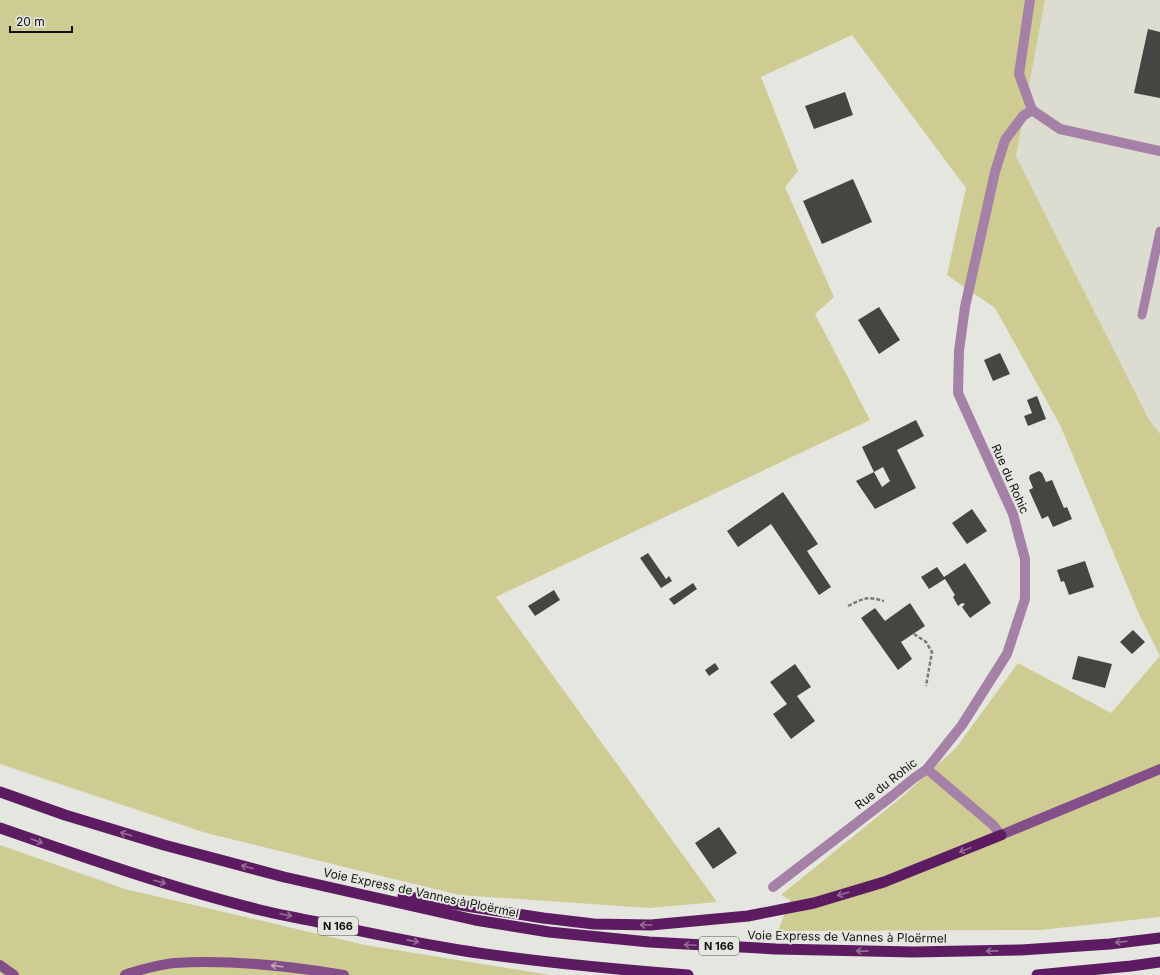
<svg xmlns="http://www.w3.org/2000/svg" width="1160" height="975" viewBox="0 0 1160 975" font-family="Inter,sans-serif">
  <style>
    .built { fill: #dcdcd0 }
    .green { fill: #cecc93 }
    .building { fill: #454541; fill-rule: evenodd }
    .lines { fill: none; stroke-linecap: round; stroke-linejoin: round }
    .path { stroke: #7b7b78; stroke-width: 2.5; stroke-dasharray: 4 2; stroke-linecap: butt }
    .service { stroke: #a580a7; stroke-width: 9 }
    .minor { stroke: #a580a7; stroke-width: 10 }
    .secondary { stroke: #844f88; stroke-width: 10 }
    .trunk { stroke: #5d1c62; stroke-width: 11 }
    .oneway { stroke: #946d95 }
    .oneway2 { stroke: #bfaabd }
    .labels { text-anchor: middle; stroke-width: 4; stroke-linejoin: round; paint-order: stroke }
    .shield { fill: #e6e6e1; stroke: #52524f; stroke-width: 1 }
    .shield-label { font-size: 11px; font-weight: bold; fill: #121210 }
    .street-label { font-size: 12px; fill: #121210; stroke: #e6e6e1 }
  </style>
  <rect width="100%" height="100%" fill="#e6e6e1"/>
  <polygon class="built" points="1045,0 1160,0 1160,434 1148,418 1016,156"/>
  <g class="green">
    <polygon points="0,0 1045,0 1016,156 1148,418 1160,434 1160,917 1040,930 778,931 790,900 781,895 903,796 956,748 1018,663 1111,713 1160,656 1139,614 1061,427 995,308 947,275 966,188 852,35 761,77 798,171 785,187 834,297 815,314 870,420 496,597 717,902 649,908 459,895 206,833 0,764"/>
    <polygon points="0,845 125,889 365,945 550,975 0,975"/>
  </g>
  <g class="building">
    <polygon points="1148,29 1160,32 1160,98 1134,93"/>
    <polygon points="845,92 853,115 814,129 805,106"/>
    <polygon points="853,179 872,222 822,244 803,201"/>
    <polygon points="879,307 900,340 879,354 858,320"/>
    <polygon points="1000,353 1010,374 993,381 984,360"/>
    <polygon points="1037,396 1046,419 1028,426 1024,416 1032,413 1027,400"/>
    <path d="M916,420L924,436L897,450L916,488L875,509L856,481L874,472L862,447ZM883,467L890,481L882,487L874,472Z"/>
    <polygon points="1039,471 1042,473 1046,482 1052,480 1064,508 1067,507 1072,519 1053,527 1048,516 1042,519 1029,490 1033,488 1029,478 1030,475"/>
    <polygon points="783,492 818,544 807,551 831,587 819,595 771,524 738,547 727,531"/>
    <polygon points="972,509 987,531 967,544 952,523"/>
    <polygon points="648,553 666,579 669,576 672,581 661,588 640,558"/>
    <polygon points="1085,561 1094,587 1069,595 1064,581 1061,582 1057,570"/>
    <polygon points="965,563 991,603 970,618 962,607 965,604 962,603 958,606 953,597 955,595 945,579 929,589 921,577 937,567 944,577"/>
    <polygon points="693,583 697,589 674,605 669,599"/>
    <polygon points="554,590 560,600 535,616 528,606"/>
    <polygon points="910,603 925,626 901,642 912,659 898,670 861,618 875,608 885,621"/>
    <polygon points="1133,630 1145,642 1132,654 1120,642"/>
    <polygon points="1078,656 1112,664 1105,688 1072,679"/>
    <polygon points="715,663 719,669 709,676 705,670"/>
    <polygon points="795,664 811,687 797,696 815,721 791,739 773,714 787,704 770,682"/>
    <polygon points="719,827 737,853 713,869 695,843"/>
  </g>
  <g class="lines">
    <g class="path">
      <path d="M848,606C864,598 867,596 884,601"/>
      <polyline points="914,634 926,642 932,652 926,686"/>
    </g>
    <polyline class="service" points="1142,315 1160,231"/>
    <g class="minor">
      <polyline points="1032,110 1060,129 1160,151"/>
      <polyline points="927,769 993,825 1001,835"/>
      <polyline points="773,887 892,796 914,778 927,769 962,725 1007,654 1025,599 1025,559 1013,514 958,393 959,351 965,307 995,172 1005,140 1023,116 1032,110 1019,74 1030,0"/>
    </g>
    <g class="secondary">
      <polyline points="1001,835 1160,769"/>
      <polyline points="0,965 14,975"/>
      <path d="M125,975L130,973C144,969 160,964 175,963C231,959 289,966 344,975"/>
    </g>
    <g class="trunk">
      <polyline points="0,792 65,815 164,845 284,877 475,920 549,932 649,942 776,949 913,952 1021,950 1110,944 1160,938"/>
      <path d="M0,828C86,858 172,888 260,910C281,915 302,919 323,923C368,933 413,942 459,950C534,962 611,969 688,975"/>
      <polyline points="403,896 543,918 594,924 651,925 748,916 814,903 884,882 1001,835"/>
      <polyline points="1037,975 1131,966 1160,962"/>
    </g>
  </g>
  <defs><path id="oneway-shaft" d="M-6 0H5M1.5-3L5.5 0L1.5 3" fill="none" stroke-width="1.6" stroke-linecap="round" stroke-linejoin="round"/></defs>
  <g class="oneway">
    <use href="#oneway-shaft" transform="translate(126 834) rotate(-163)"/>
    <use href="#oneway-shaft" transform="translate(37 841) rotate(20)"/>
    <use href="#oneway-shaft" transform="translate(965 850) rotate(158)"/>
    <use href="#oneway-shaft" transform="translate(247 867) rotate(-165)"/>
    <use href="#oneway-shaft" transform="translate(160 882) rotate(16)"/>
    <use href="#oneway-shaft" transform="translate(843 894) rotate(164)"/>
    <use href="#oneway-shaft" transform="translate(286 915) rotate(12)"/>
    <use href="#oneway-shaft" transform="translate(646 925) rotate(-180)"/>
    <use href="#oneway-shaft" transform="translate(413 941) rotate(11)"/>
    <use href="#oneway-shaft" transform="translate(1121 942) rotate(173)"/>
    <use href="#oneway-shaft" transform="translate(690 945) rotate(-177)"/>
    <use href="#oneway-shaft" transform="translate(862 951) rotate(-179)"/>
    <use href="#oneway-shaft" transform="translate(992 951) rotate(179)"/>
  </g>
  <use class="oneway2" href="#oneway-shaft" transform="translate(277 966) rotate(-173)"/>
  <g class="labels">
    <g class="shield">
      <rect x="318" y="917" width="40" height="18" rx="3"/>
      <rect x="699" y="937" width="40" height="18" rx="3"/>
    </g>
    <g class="shield-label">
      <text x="338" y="930">N 166</text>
      <text x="719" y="950">N 166</text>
    </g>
    <g class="street-label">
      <text transform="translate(1010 479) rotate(66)" y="4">Rue du Rohic</text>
      <text transform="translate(886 784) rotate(-38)" y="4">Rue du Rohic</text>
      <text transform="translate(421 893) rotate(12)" y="4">Voie Express de Vannes à Ploërmel</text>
      <text transform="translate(847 937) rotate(1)" y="4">Voie Express de Vannes à Ploërmel</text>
    </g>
  </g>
  <path d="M10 26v6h62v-6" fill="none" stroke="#121210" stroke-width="2"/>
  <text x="16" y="26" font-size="12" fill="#121210" stroke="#e6e6e1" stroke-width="3" paint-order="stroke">20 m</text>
</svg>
